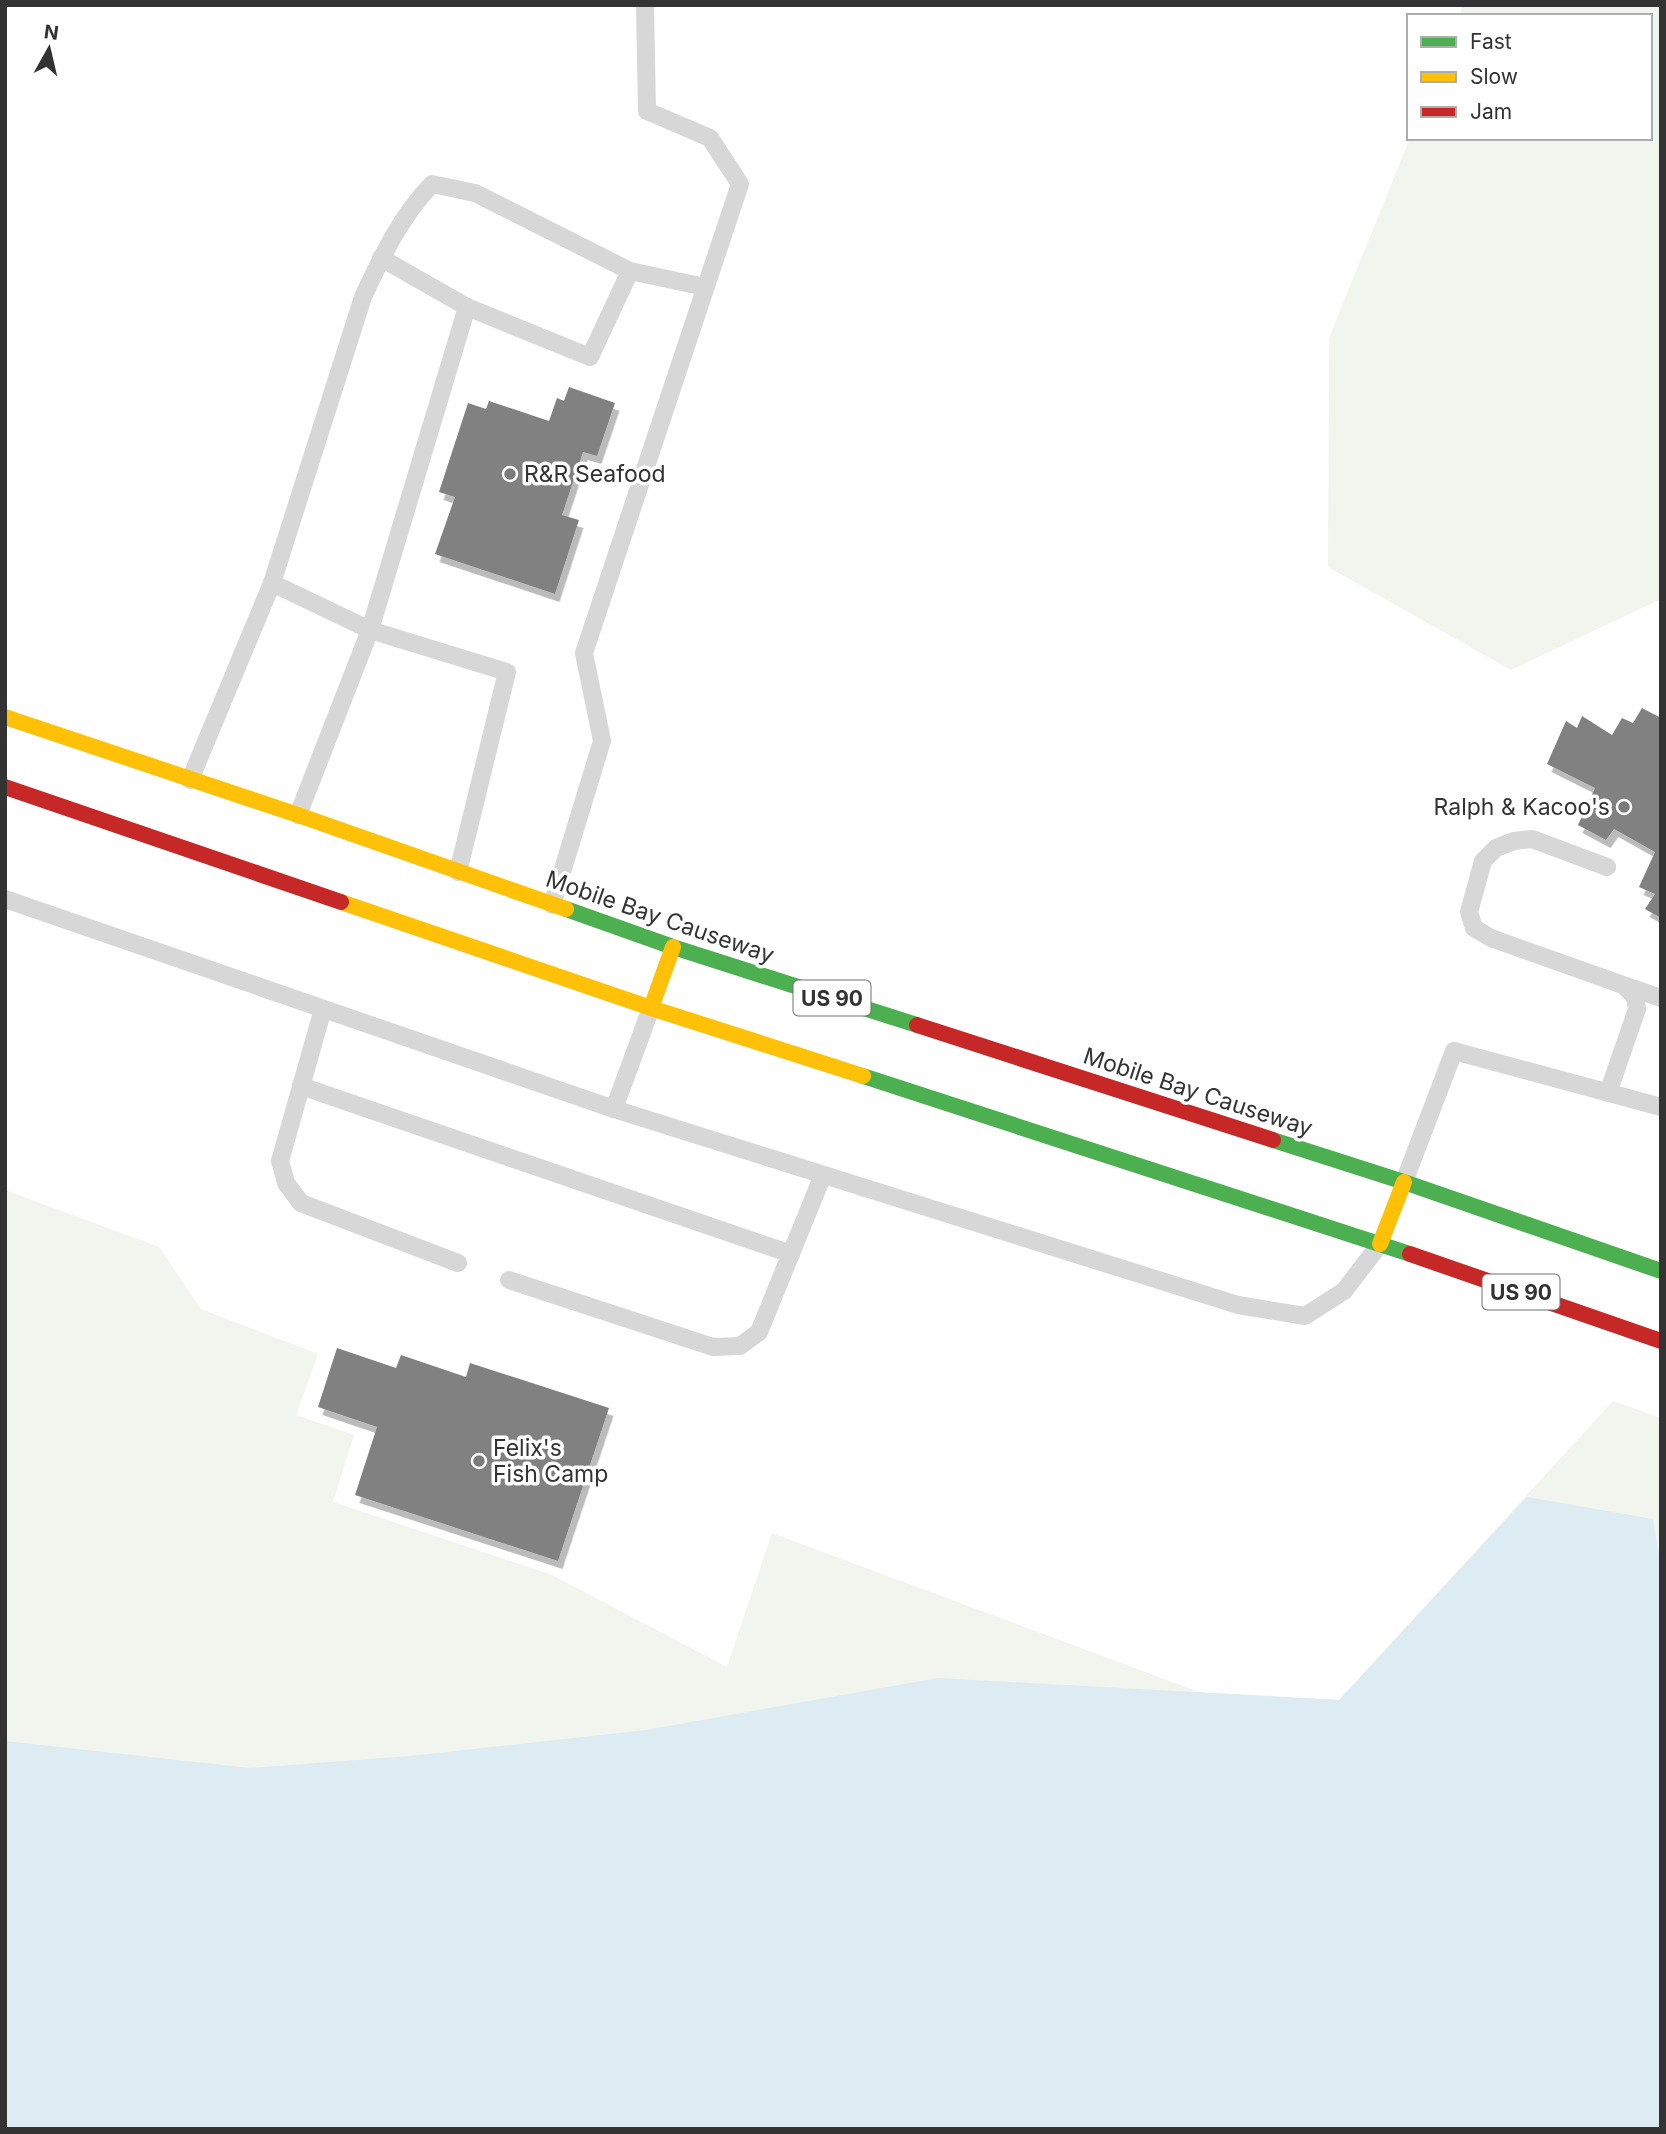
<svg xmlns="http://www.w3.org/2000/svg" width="1666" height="2134" font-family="Inter,sans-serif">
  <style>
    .green { fill: #f1f5ed }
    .water { fill: #ddebf3 }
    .building { fill: #818181; filter: url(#shadow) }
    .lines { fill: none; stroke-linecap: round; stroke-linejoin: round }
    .lane { stroke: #d7d7d7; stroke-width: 18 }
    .fast { stroke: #4caf50; stroke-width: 16 }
    .slow { stroke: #ffc107; stroke-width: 16 }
    .jam { stroke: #c62828; stroke-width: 16 }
    .poi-dot { fill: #7a7a7a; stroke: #fff; stroke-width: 2.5 }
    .labels { text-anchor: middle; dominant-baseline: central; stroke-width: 7; stroke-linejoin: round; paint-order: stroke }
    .shield { fill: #fff; stroke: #707070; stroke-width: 2 }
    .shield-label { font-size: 21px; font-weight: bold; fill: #333 }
    .poi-label { font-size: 23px; fill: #333; stroke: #fff; text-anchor: start }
    .street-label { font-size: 23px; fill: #333; stroke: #fff }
  </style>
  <defs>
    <filter id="shadow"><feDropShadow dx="4.5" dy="8" stdDeviation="0" flood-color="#0004"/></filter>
  </defs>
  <rect width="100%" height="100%" fill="#fff"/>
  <!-- green -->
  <g class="green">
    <path d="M1463,5H1661V599L1511,670L1328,567L1329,338L1410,138H1650V16H1459Z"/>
    <path d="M5,1190L159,1247L201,1309L318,1354L296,1415L354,1435L333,1502L552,1575L727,1667L772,1533L1199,1692L1339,1700L1613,1401L1661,1418V2129H236L5,2053Z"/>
  </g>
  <!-- water -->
  <path class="water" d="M1527,1497L1653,1519L1661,1568V2129H5V1741L250,1768L410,1756L646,1730L938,1678L1339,1700Z"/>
  <!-- building -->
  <g class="building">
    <path d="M569,387L615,403L597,456L583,452L562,515L579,520L555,594L435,554L455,497L439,492L468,403L486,409L489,401L549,421L557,398L564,401Z"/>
    <path d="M1642,708L1661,718V918L1645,909L1655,894L1639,887L1655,852L1614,829L1606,840L1578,825L1595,788L1547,764L1566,721L1577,728L1582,716L1612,735L1622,718L1633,723Z"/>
    <path d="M337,1348L396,1368L401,1355L466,1377L470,1363L609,1408L558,1561L355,1495L377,1427L318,1407Z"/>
  </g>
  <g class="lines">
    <!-- lane -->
    <g class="lane">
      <path d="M381,258L467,307"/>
      <path d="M630,271L705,287"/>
      <path d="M272,583L363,297C382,256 401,216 432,184L475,193L630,271L590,357L467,307L370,630L298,815"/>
      <path d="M190,780L272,583L370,630L507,672L458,872"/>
      <path d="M1607,867L1532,839L1514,841L1496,848L1483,861L1469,912L1474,928L1491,938L1623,985L1635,997L1637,1009L1608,1093"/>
      <path d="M5,899L614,1109L1238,1305L1305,1316L1344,1291L1380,1244"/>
      <path d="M552,905L602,741L584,653L740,184L710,138L647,111L645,5"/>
      <path d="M1626,986L1661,998"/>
      <path d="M323,1009L280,1161L286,1183L301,1203L458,1263"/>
      <path d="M301,1086L791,1254"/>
      <path d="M614,1109L651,1008"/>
      <path d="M1404,1182L1454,1051L1661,1107"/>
      <path d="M509,1280L713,1347L740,1346L759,1332L823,1175"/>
    </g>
    <!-- fast -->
    <g class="fast">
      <path d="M566,909L673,947L917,1025"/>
      <path d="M863,1076L1410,1254"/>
      <path d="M1273,1140L1404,1182L1661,1271"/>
    </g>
    <!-- slow -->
    <g class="slow">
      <path d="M5,717L298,815L566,909"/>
      <path d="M341,902L651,1008L863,1076"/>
      <path d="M651,1008L673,947"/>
      <path d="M1380,1244L1404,1182"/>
    </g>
    <!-- jam -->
    <g class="jam">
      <path d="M5,787L341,902"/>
      <path d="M917,1025L1273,1140"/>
      <path d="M1410,1254L1661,1341"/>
    </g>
  </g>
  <!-- markers -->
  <g class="poi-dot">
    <circle cx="510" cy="474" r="7"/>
    <circle cx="1624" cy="807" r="7"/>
    <circle cx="479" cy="1461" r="7"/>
  </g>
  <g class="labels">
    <!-- shield labels -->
    <g class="shield">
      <rect x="793.5" y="980.5" width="77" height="35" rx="5"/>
      <rect x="1482.5" y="1274.5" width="77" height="35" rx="5"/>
    </g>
    <g class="shield-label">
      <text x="832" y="998">US 90</text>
      <text x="1521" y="1292">US 90</text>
    </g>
    <!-- poi labels -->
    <g class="poi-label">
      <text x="524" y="474">R&amp;R Seafood</text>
      <text x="1610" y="807" text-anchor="end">Ralph &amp; Kacoo's</text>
      <text x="493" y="1448">Felix's<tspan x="493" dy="26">Fish Camp</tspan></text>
    </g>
    <!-- street labels -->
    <g class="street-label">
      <text transform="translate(660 917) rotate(19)">Mobile Bay Causeway</text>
      <text transform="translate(1198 1092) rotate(18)">Mobile Bay Causeway</text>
    </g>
  </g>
  <!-- border -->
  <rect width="1666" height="2134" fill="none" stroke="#333333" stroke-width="14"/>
  <!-- legend -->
  <rect x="1407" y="14" width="245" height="126" fill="#ffffff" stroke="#adadad" stroke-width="2"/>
  <rect x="1421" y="37" width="35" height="10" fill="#4caf50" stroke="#adadad" stroke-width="2"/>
  <text x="1470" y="49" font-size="21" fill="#333333">Fast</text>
  <rect x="1421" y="72" width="35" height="10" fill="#ffc107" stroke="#adadad" stroke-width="2"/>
  <text x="1470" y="84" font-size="21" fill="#333333">Slow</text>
  <rect x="1421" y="107" width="35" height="10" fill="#c62828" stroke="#adadad" stroke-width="2"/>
  <text x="1470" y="119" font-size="21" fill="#333333">Jam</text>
  <!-- north arrow -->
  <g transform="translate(49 49) rotate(8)" stroke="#ffffff" stroke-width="5" paint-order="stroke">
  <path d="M0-5L12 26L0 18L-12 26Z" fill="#333333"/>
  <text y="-10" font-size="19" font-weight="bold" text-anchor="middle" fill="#333333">N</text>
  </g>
</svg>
